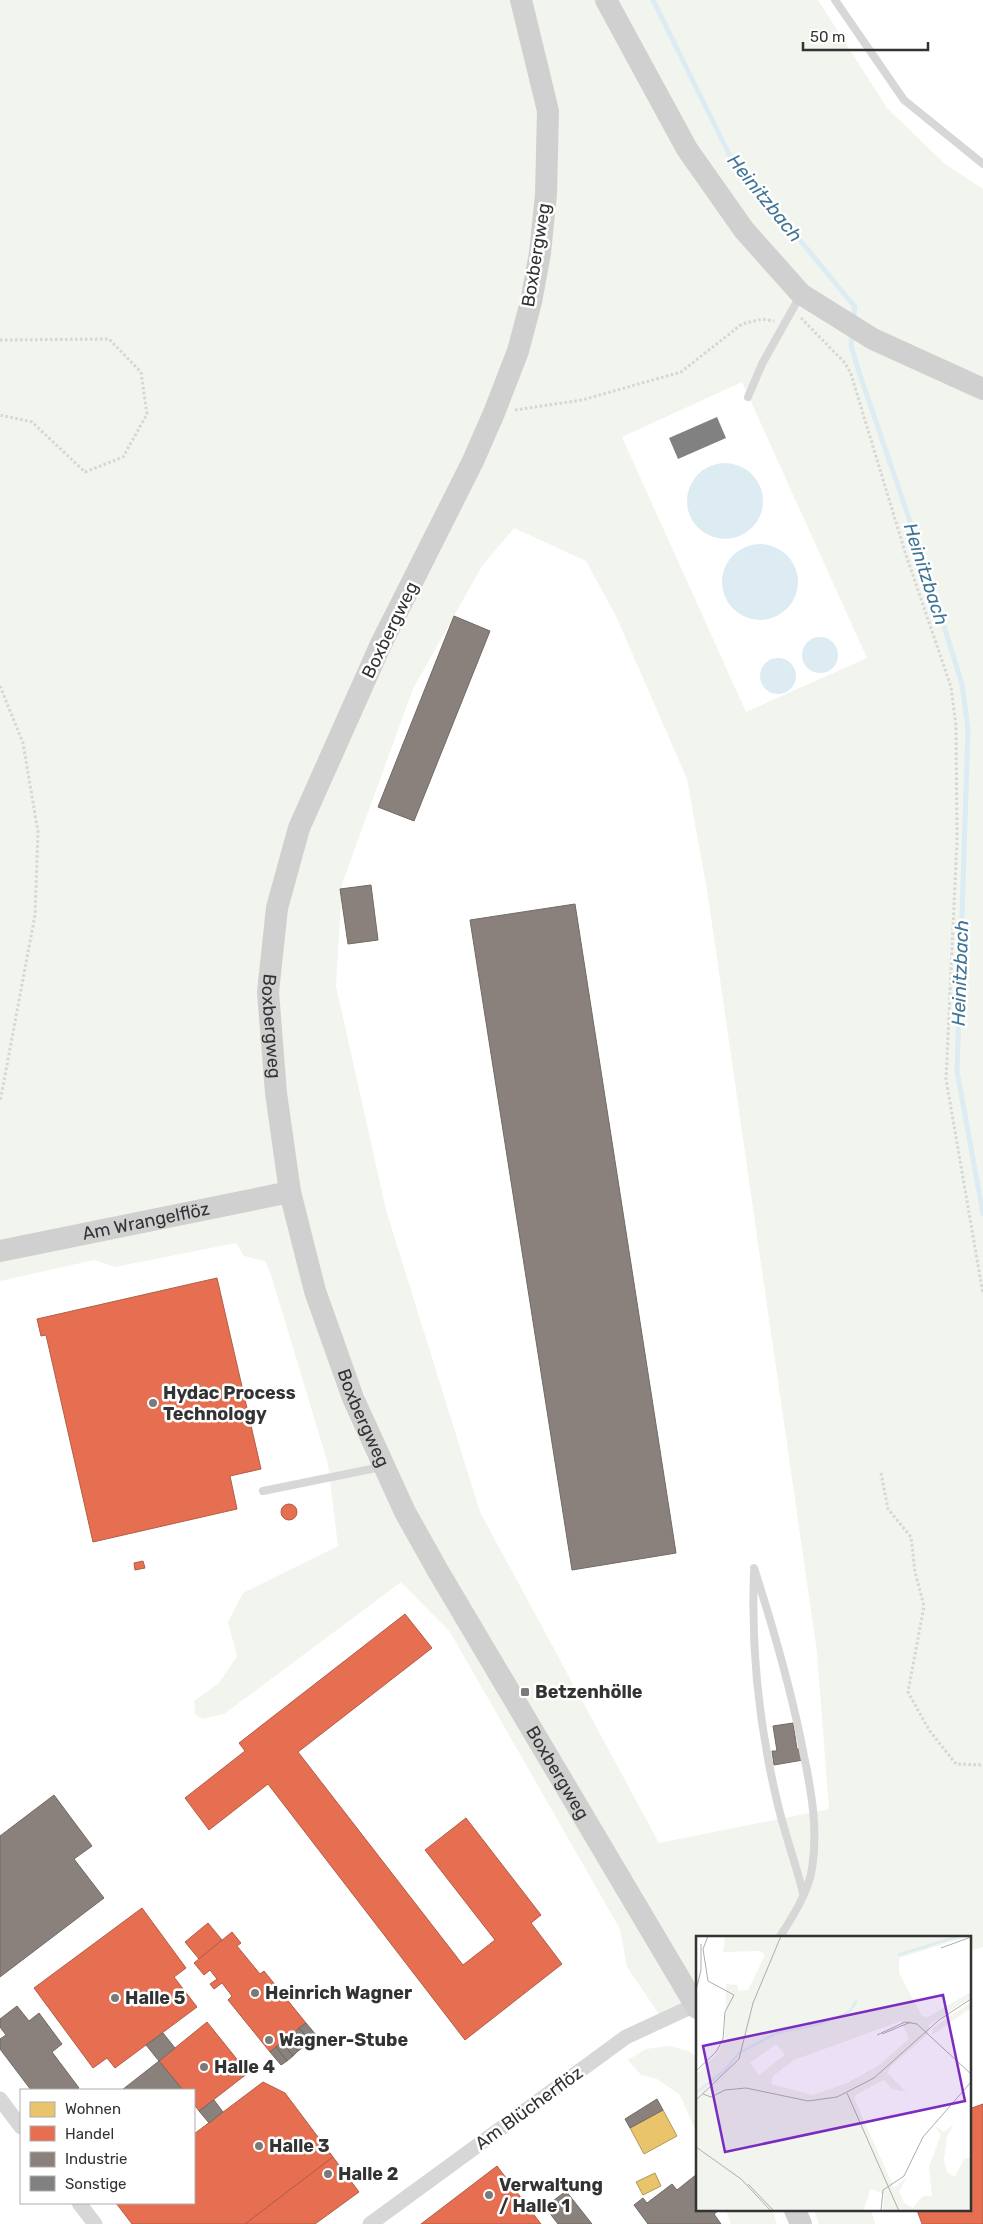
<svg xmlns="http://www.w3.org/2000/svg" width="983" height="2224" font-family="Rubik,sans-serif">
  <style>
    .green { fill: #f1f5ed; fill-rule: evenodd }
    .water { fill: #ddebf3 }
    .homes { fill: #e9c46a; stroke: #b2985a }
    .shops { fill: #e76f51; stroke: #b15d48 }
    .industry { fill: #8a817c; stroke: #706a66 }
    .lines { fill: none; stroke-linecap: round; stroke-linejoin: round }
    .stream { stroke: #ddebf3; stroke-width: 5 }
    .building { fill: #818181 }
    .path { stroke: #d6d6d6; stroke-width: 3; stroke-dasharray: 2.5 2.5; stroke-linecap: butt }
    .lane { stroke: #d7d7d7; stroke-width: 8 }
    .street { stroke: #d7d7d7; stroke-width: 15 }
    .secondary { stroke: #d0d0d0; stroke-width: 22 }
    .poi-dot { fill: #7a7a7a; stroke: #fff; stroke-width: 2 }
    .labels { text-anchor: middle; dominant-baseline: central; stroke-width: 5; stroke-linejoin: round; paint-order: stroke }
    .street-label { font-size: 18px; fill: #333; stroke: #fff }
    .poi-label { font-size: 18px; font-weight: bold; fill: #333; stroke: #fff; text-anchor: start }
    .water-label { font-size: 19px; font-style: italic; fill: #3f7597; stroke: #fff }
    .inset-river { fill: none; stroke: #ddebf3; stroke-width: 2.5 }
    .inset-road { fill: none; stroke: #adadad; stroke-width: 1 }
    .view { fill: #7b2cbf; fill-opacity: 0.15; stroke: #7b2cbf; stroke-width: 2.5 }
    .inset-edge { fill: none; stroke: #333; stroke-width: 2.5 }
  </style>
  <rect width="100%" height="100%" fill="#fff"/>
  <!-- green -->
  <g class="green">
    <path d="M0,0H818L887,108L945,164L983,189V1947L969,1951V1938H697V2011L665,2023L627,1967L620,1929L450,1632L401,1582L224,1714L202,1719L195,1714L194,1701L219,1683L237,1656L228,1622L243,1593L338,1546L328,1464L271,1275L265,1261L244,1256L236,1243L115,1267L94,1260L0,1281ZM742,382L867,658L746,712L622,437ZM514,528L586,561L616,616L687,779L708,896L817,1652L829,1809L659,1843L480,1512L386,1210L336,986L342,884L413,689L482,566Z"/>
    <path d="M669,2046L689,2051L697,2058V2134L680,2095L657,2079L641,2075L628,2060L646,2049Z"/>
    <path d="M726,2210H772L777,2224H731Z"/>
    <path d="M814,2210H871L875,2224H819Z"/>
  </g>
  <!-- water -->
  <g class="water">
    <circle cx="725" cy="501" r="38"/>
    <circle cx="760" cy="582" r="38"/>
    <circle cx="820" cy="655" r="18"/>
    <circle cx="778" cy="676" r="18"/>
  </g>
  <!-- homes -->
  <g class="homes">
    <path d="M663,2110L677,2136L644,2154L630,2128Z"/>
    <path d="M655,2173L661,2186L643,2195L636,2182Z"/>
  </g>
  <!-- shops -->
  <g class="shops">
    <path d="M217,1278L261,1469L230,1476L237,1509L93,1542L46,1335L41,1336L37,1319Z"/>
    <circle cx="289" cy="1512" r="8"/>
    <path d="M143,1561L145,1568L135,1570L134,1563Z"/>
    <path d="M405,1614L432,1648L298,1752L463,1965L495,1940L425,1850L466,1818L541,1915L531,1923L562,1964L465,2040L268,1784L209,1830L185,1798L245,1751L239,1743Z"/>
    <path d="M142,1908L186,1968L174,1977L197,2007L115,2068L107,2058L93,2068L34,1988Z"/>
    <path d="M208,1923L222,1940L199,1959L185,1942Z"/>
    <path d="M232,1932L241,1943L237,1946L260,1974L264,1971L306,2023L270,2052L228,2000L232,1996L222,1983L214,1989L210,1984L217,1979L210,1970L204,1975L194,1963Z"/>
    <path d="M207,2022L248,2073L199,2111L194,2104V2090H183L159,2061Z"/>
    <path d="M263,2082L285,2093L333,2157L245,2224H132L116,2203H194V2134Z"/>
    <path d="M983,2104V2224H922L917,2210H969V2109Z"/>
    <path d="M333,2157L359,2192L315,2224H245Z"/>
    <path d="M497,2166L541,2224H421Z"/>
  </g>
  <!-- industry -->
  <g class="industry">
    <path d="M454,616L490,631L414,821L378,807Z"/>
    <path d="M371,885L378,940L348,944L340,889Z"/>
    <path d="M575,904L676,1553L572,1570L470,920Z"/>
    <path d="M793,1723L797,1749H801L803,1760L774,1765L772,1751H777L773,1726Z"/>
    <path d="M54,1795L92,1846L74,1859L104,1898L0,1977V1836Z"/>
    <path d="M17,2006L29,2021L39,2013L62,2044L52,2052L79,2088L76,2090H31L0,2049V2039L6,2035L0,2027V2019Z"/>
    <path d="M306,2023L317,2036L310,2041L299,2028Z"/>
    <path d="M299,2028L310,2041L305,2046L294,2033Z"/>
    <path d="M163,2033L175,2048L159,2061L146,2045Z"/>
    <path d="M294,2033L305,2046L298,2051L287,2037Z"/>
    <path d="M287,2037L298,2051L293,2056L282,2042Z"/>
    <path d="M282,2042L293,2056L287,2061L276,2047Z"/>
    <path d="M276,2047L287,2061L281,2065L270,2052Z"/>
    <path d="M159,2061L183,2090H122Z"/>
    <path d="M657,2099L663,2110L630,2128L625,2119Z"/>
    <path d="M214,2100L223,2112L209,2123L199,2111Z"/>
    <path d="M697,2174V2210H719L714,2214L721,2224H648L634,2205L643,2198L647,2203L672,2184L677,2190Z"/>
    <path d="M566,2191L592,2224H558L545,2207Z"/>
  </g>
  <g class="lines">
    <!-- stream -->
    <g class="stream">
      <path d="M653,0L729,154L855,307L853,319"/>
      <path d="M852,332L851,346L859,372L925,565L962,684L968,729L957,1071L983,1214"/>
    </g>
  </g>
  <!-- building -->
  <path class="building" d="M717,417L726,438L678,459L669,438Z"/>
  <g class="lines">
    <!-- path -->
    <g class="path">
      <path d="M801,318L845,363L851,374L905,552L951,687L956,726L957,841L946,1079L983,1294"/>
      <path d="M0,340L109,339L141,372L147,414L123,457L85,472L32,422L0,415"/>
      <path d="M515,410L582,400L681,372L742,324L762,319L774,321"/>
      <path d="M0,686L23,743L38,832L35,915L0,1102"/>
      <path d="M881,1473L888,1509L911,1537L915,1572L924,1606L908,1692L929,1730L956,1764L983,1765"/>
    </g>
    <!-- lane -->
    <g class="lane">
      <path d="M835,0L904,100L983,164"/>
      <path d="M748,397L762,364L800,296"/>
      <path d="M263,1491L381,1467"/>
      <path d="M754,1568C774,1630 792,1692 804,1756C812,1794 818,1831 812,1869C808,1893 792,1918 779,1938"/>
      <path d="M754,1573C751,1650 760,1731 778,1805C785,1835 796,1864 803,1893"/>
    </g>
    <!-- street -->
    <g class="street">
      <path d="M0,2099L21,2127"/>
      <path d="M79,2203L95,2224"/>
      <path d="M370,2224L626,2037L695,2005"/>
    </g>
    <!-- secondary -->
    <g class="secondary">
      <path id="s1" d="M521,0L548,111L546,194L540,253L531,302L518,351L494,413L473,461L381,644L299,828L277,908L268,992L276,1093L290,1192L315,1291L353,1398L405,1512L438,1571L697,2008"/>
      <path d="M606,0L687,149L744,230L801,294L873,339L983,389"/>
      <path id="s2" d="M0,1251L290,1192"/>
      <path d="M795,2210L801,2224"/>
    </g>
  </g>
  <!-- markers -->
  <g class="poi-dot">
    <circle cx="153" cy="1403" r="5"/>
    <rect x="520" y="1687" width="10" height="10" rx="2.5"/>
    <circle cx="255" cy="1993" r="5"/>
    <circle cx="115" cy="1998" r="5"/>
    <circle cx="269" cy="2040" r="5"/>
    <circle cx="204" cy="2067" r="5"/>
    <circle cx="259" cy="2146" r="5"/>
    <circle cx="328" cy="2174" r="5"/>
    <circle cx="489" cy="2195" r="5"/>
  </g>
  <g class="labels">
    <!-- street labels -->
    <g class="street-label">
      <text transform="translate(536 255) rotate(-81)">Boxbergweg</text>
      <text transform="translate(390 630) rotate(-64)">Boxbergweg</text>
      <text stroke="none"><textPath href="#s1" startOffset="1084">Boxbergweg</textPath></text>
      <text stroke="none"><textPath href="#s2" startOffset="149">Am Wrangelflöz</textPath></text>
      <text stroke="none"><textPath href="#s1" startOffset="1489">Boxbergweg</textPath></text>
      <text stroke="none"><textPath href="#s1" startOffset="1894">Boxbergweg</textPath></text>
      <text transform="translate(529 2108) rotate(-36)">Am Blücherflöz</text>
    </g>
    <!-- poi labels -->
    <g class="poi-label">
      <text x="163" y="1393">Hydac Process<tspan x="163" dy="21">Technology</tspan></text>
      <text x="535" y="1692">Betzenhölle</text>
      <text x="265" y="1993">Heinrich Wagner</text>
      <text x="125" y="1998">Halle 5</text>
      <text x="279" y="2040">Wagner-Stube</text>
      <text x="214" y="2067">Halle 4</text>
      <text x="269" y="2146">Halle 3</text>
      <text x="338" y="2174">Halle 2</text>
      <text x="499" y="2185">Verwaltung<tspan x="499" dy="21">/ Halle 1</tspan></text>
    </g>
    <!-- water labels -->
    <g class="water-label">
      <text transform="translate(765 198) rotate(51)">Heinitzbach</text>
      <text transform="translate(926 574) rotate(72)">Heinitzbach</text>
      <text transform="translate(960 973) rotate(-88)">Heinitzbach</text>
    </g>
  </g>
  <!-- overview -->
  <g transform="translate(696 1936)">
    <rect width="275" height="275" fill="#fff"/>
    <path d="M29,0H273L203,22V37L226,80L232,81L275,56V61L233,89L232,98L195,130L191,137L210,156L196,153L188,144L161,158L158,162L198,252L210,242L203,256L209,268L217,272L227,260H236L233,230L245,199L239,190L248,196L258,188L251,200L248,224L251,236L259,241L268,223L275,221V275L187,274L188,258L175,253L167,275H0V138L21,118L29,101L30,48L41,49L43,55L52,54L69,19L63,15L27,16ZM205,85L213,103L182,130L151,147L117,159L75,148L77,140L98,124ZM80,108L89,119L63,139L54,127ZM275,66V72L236,99L237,92Z" fill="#f1f5ed" fill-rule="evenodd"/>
    <path class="inset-river" d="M202,19L263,0M0,157L29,134L43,117L81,97L123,88L144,80L154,75L161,64"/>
    <path class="inset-road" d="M245,12L275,1M0,54L5,34V8M186,98L215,86M181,99L209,86L221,88L275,138M0,135L20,116L27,103L29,76L38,59L12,45L7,13L12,0M151,157L203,275M7,158L15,161L29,154L50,152L112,165L141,161L178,142L243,84L275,63M0,164L43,123L57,67L85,0M0,211L45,243L75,275M52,248L77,274M185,275L187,254L208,240L227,201L275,146"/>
    <path class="view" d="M247,59L269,165L29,216L7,110Z"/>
    <rect width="275" height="275" class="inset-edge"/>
  </g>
  <!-- legend -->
  <rect x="20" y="2089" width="175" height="115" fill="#ffffff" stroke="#adadad"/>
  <rect x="30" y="2102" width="25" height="15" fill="#e9c46a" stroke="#adadad"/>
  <text x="65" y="2114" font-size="15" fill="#333333">Wohnen</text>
  <rect x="30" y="2126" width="25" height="15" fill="#e76f51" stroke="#adadad"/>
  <text x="65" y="2139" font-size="15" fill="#333333">Handel</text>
  <rect x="30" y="2152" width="25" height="15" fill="#8a817c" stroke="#adadad"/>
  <text x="65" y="2164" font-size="15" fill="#333333">Industrie</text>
  <rect x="30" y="2176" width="25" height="15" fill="#818181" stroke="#adadad"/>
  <text x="65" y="2189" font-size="15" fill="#333333">Sonstige</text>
  <!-- scale -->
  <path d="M803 42v8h125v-8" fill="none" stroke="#333333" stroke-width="2.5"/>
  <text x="810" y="42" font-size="15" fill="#333333" stroke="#ffffff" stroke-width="4" paint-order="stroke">50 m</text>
</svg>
